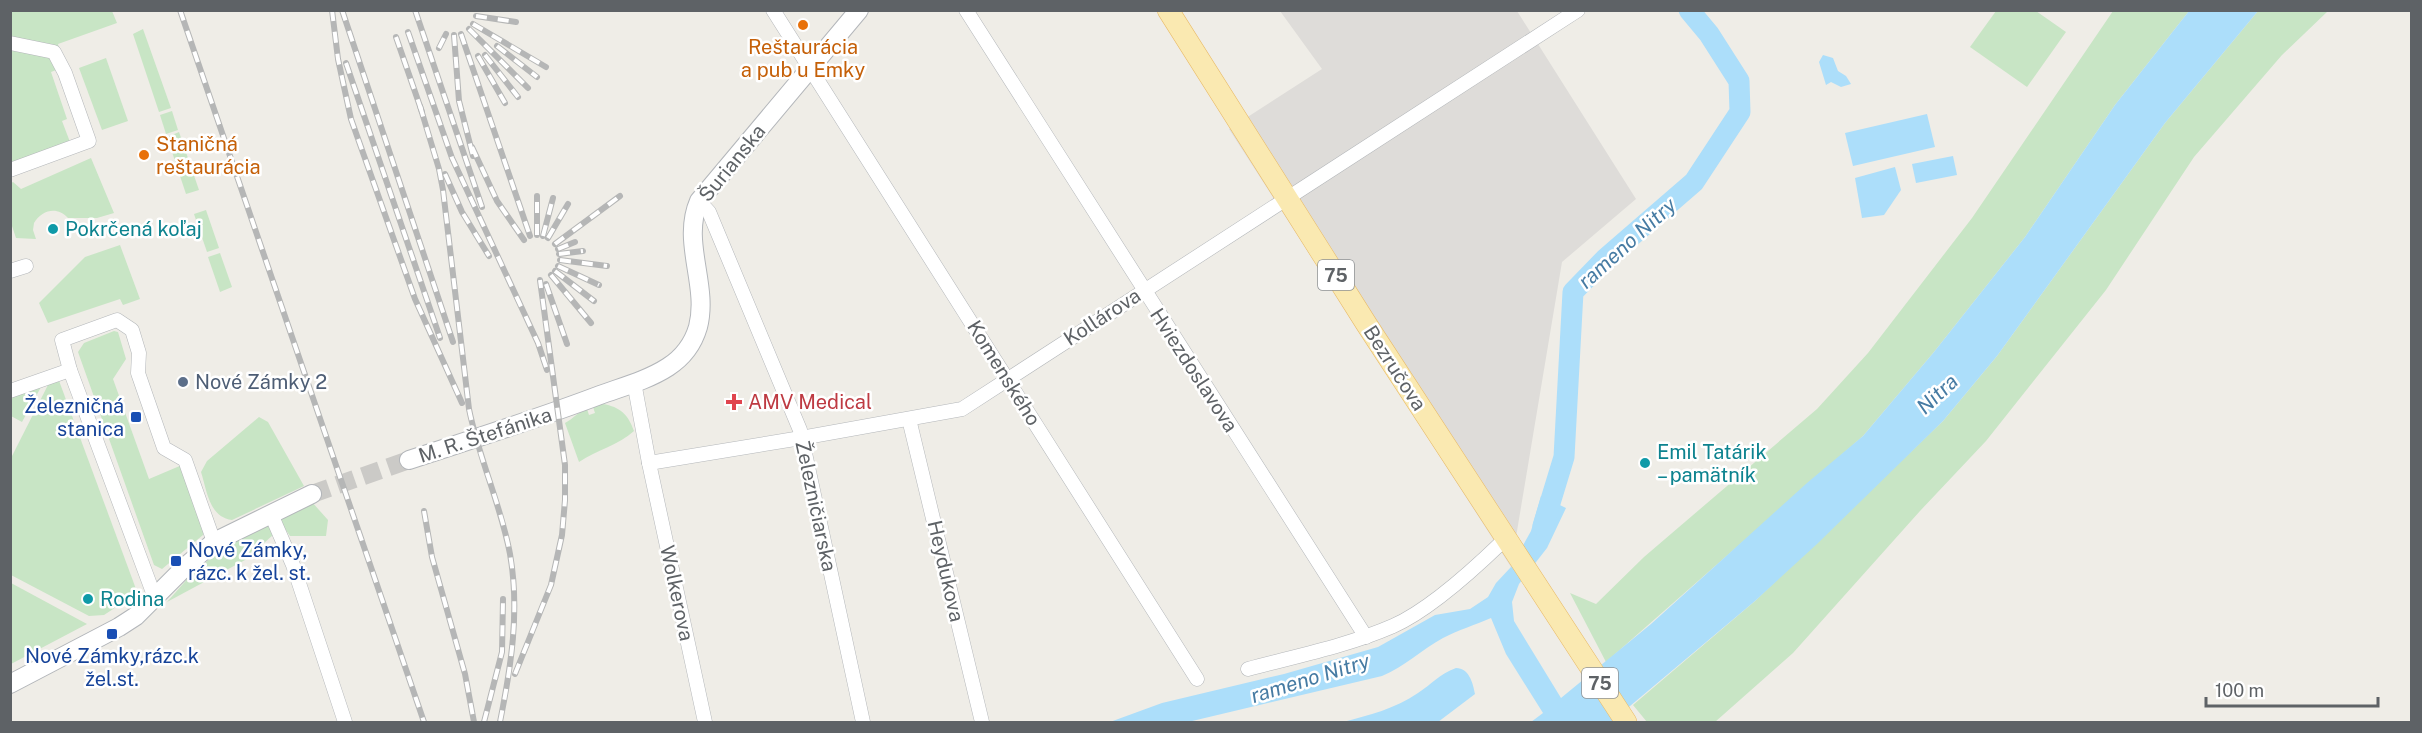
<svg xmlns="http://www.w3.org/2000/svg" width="2422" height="733" font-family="'Public Sans',sans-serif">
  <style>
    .industrial { fill: #dedcd9 }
    .green { fill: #c8e5c5 }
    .water { fill: #acdefa }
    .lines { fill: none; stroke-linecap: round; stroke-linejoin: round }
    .river { stroke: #acdefa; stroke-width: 21 }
    .secondary-tunnel { stroke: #cbcac7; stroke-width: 18; stroke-dasharray: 18 9; stroke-linecap: butt }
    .street-casing { stroke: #b4b7ba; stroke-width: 15 }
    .secondary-casing { stroke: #b3b6ba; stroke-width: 20 }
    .primary-casing { stroke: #e9ba66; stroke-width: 22 }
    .street { stroke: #fff; stroke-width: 14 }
    .secondary { stroke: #fff; stroke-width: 18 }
    .primary { stroke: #fae9b1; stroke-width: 21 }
    .rail-casing { stroke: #b5b6b6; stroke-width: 6 }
    .rail { stroke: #fff; stroke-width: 4; stroke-dasharray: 11; stroke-linecap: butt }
    .food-dot { fill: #e8710a; stroke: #fff; stroke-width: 2 }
    .culture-dot { fill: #0f9aa8; stroke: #fff; stroke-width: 2 }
    .service-dot { fill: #5c6f8a; stroke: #fff; stroke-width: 2 }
    .health-dot { fill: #e0444e; stroke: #fff; stroke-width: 2 }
    .transit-dot { fill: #1a4fb4; stroke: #fff; stroke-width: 2 }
    .labels { text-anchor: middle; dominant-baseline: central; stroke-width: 5; stroke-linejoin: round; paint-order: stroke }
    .shield { fill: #fff; stroke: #8e9194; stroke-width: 1.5 }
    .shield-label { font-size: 18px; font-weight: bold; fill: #5e6266 }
    .food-label { font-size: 20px; fill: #c56008; stroke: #fff }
    .street-label { font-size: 20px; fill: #5e6266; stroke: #fff }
    .culture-label { font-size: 20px; fill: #0d838f; stroke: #fff; text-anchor: start }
    .service-label { font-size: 20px; fill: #4e5e75; stroke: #fff; text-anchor: start }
    .health-label { font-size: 20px; fill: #be3a42; stroke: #fff; text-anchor: start }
    .transit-label { font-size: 20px; fill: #164399; stroke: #fff; text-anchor: end }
    .water-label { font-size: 21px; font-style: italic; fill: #467ba3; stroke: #fff }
  </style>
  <rect width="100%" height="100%" fill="#efede7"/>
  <!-- industrial -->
  <path class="industrial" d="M1280,11H1517L1636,199L1562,262L1511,567L1229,129L1322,69Z"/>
  <!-- green -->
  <g class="green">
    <path d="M11,11H112L117,23L58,44L60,53L59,69L51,72L67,119L62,121L70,142L11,163Z"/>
    <path d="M1996,11H2036L2066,32L2027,87L1970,47Z"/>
    <path d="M2113,11H2189L2115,105L2025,237L1934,352L1863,436L1606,662L1570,593L1596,604L1644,557L1817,409L1868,353L1972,218Z"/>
    <path d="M2258,11H2328L2282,55L2194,157L2106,290L1986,441L1920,511L1793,653L1715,722H1647L1633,705L1755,601L1943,421L1997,356L2165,123Z"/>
    <path d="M143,29L171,108L159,112L133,34Z"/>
    <path d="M106,58L128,121L102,130L79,68Z"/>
    <path d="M172,111L178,130L166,134L160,115Z"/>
    <path d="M179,132L199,190L186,194L167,137Z"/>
    <path d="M91,158L114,213L97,218H68C57,206 42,210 34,223L33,230L36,239L16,238L11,223V183L13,182L21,189Z"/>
    <path d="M206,210L219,248L207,252L194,214Z"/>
    <path d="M120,245L140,299L123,305L120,299L48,323L39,303L85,257Z"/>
    <path d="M220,253L232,287L220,292L208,257Z"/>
    <path d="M114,331L118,332L126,359L113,379L149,479L182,465L204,521L203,535L162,569L154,565L78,352L84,343Z"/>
    <path d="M58,378L136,589L130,598L104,615L89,616L11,575L10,460L50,381Z"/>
    <path d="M41,387L22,422L11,416V396Z"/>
    <path d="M603,404C620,407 628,414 634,431C619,445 597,450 579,462L565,423C573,419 579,411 587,409L589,415L595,413L593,407Z"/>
    <path d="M259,417L268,422L304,486L232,520C209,517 207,491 201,472L207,461Z"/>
    <path d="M311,501L328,520L326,536H290L281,523L284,514Z"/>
    <path d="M263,525L269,526L273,535L245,560L167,602L190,576L229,542Z"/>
    <path d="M11,583L87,624L11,664Z"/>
  </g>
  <!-- water -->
  <g class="water">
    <path d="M2189,11H2258L2165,123L1997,356L1943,421L1817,544L1755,601L1611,722H1531L1543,713L1506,654L1491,618C1475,625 1458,630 1443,638C1421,650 1404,667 1382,676L1188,722H1110L1162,703L1284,674L1378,647L1435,615L1470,609L1488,597L1496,583L1511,567L1531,531L1541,496L1566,508L1547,548L1519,584L1512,602L1514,621L1561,698L1651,624L1807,483L1863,436L1934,352L2025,237L2115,105Z"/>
    <path d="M1823,55L1833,58L1838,71L1846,76L1851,84L1841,87L1831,82L1826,85L1819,62Z"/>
    <path d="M1927,114L1935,147L1853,166L1845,133Z"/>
    <path d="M1953,156L1957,175L1916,183L1912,164Z"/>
    <path d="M1895,167L1901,190L1884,215L1862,218L1855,178Z"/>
    <path d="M1456,668C1469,668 1473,683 1475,694L1438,722H1343C1369,715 1395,709 1418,693C1432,684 1439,674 1456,668Z"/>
  </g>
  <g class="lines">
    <!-- river -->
    <path class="river" d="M1543,526L1564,457L1573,292L1605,259L1694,182L1740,112L1739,81L1709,34L1689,10"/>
    <!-- secondary-tunnel -->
    <path class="secondary-tunnel" d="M312,494L409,460"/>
    <defs>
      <g id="street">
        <path d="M773,10L1197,679"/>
        <path d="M966,10L1366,637"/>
        <path d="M10,43L54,52L65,73L89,141L10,170"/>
        <path d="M699,201L709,212L800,430L863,722"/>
        <path d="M10,271L26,266"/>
        <path d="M634,382L649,463L801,438L962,409L1578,10"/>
        <path d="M10,391L70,370"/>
        <path d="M909,419L982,722"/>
        <path d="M649,463L705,722"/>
        <path d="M271,514L293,565L345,722"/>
        <path d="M155,598L70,370L62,340L117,320L132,330L139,353L138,373L164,448L185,460L214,542"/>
        <path d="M1248,669C1296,656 1347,646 1393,626C1427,611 1474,569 1501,543"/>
      </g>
      <g id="secondary">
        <path d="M409,460C473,439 537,419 600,395C622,387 648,380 668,367C682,358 693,344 698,327C709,285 681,242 699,201L859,10"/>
        <path d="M10,684L119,627L136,616L187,565L214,542L312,494"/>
      </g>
      <path id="primary" d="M1168,10L1367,325L1626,722"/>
    </defs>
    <!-- street casing -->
    <use href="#street" class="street-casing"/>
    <!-- secondary casing -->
    <use href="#secondary" class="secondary-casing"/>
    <!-- primary casing -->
    <use href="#primary" class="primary-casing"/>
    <!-- street -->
    <use href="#street" class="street"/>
    <!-- secondary -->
    <use href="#secondary" class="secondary"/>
    <!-- primary -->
    <use href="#primary" class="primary"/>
    <defs>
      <g id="rail">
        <path d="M180,10L424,722"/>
        <path d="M332,10L338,59L351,119L415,299L462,403"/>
        <path d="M342,10L453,342"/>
        <path d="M415,10L482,207"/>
        <path d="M476,16L516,22"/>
        <path d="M473,24L546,67"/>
        <path d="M469,29L528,88"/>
        <path d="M408,32L452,158L538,343L547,370"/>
        <path d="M461,34L530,236"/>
        <path d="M454,35L459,101L473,156"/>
        <path d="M396,37L422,112"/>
        <path d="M497,46L537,77"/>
        <path d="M439,48L446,34"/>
        <path d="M485,55L518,97"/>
        <path d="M478,56L505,103"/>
        <path d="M346,63L440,338"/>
        <path d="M420,106L439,169L443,190L469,409C479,459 501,505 510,554C520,611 511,667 500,722"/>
        <path d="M472,147L497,201L524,240"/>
        <path d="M445,174L462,212L489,256"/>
        <path d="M537,235V196"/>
        <path d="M543,236L553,198"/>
        <path d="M548,238L568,204"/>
        <path d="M555,244L620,196"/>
        <path d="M558,249L575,242"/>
        <path d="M559,254L583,251"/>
        <path d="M560,260L607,266"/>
        <path d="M558,266L599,285"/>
        <path d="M555,271L594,301"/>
        <path d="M551,275L591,323"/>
        <path d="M546,284L567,344"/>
        <path d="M424,511L432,557L465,674L474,722"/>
        <path d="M515,674L551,585L562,535L565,500V465L540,280"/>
        <path d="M484,722L502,652L503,599"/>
      </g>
    </defs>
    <!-- rail casing -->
    <use href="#rail" class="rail-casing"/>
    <!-- rail -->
    <use href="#rail" class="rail"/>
  </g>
  <!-- markers -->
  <g class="food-dot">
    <circle cx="803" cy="25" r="6"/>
    <circle cx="144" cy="155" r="6"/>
  </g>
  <g class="culture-dot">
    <circle cx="53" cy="229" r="6"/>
    <circle cx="1645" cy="463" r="6"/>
    <circle cx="88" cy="599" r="6"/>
  </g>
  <circle class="service-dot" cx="183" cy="382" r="6"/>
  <path class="health-dot" d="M731 393h6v6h6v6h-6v6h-6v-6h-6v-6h6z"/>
  <g class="transit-dot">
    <rect x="130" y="411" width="12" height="12" rx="3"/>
    <rect x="170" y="555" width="12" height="12" rx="3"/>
    <rect x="106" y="628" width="12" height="12" rx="3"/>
  </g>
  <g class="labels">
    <!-- shield labels -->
    <g class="shield">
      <rect x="1318" y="260" width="36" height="30" rx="4.5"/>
      <rect x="1582" y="668" width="36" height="30" rx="4.5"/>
    </g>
    <g class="shield-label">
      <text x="1336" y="275">75</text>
      <text x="1600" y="683">75</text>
    </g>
    <!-- food labels -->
    <g class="food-label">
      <text x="803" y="47">Reštaurácia<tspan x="803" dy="23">a pub u Emky</tspan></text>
      <text x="156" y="144" text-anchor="start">Staničná<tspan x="156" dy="23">reštaurácia</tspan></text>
    </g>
    <!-- street labels -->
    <g class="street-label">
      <text transform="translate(732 163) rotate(-51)">Šurianska</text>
      <text transform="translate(1102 317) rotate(-33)">Kollárova</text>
      <text transform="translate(1395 368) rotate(57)">Bezručova</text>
      <text transform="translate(1194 370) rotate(57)">Hviezdoslavova</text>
      <text transform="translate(1004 373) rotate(58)">Komenského</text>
      <text transform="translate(485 435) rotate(-18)">M. R. Štefánika</text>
      <text transform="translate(816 506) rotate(78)">Železničiarska</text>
      <text transform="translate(946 571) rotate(77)">Heydukova</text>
      <text transform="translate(677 593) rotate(78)">Wolkerova</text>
    </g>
    <!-- culture labels -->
    <g class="culture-label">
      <text x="65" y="229">Pokrčená koľaj</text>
      <text x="1657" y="452">Emil Tatárik<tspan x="1657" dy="23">– pamätník</tspan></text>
      <text x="100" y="599">Rodina</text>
    </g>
    <!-- service labels -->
    <g class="service-label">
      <text x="195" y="382">Nové Zámky 2</text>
    </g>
    <!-- health labels -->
    <g class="health-label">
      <text x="748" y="402">AMV Medical</text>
    </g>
    <!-- transit labels -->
    <g class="transit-label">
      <text x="124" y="406">Železničná<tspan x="124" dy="23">stanica</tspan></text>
      <text x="188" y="550" text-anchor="start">Nové Zámky,<tspan x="188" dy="23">rázc. k žel. st.</tspan></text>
      <text x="112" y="656" text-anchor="middle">Nové Zámky,rázc.k<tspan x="112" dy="23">žel.st.</tspan></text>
    </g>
    <!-- water labels -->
    <g class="water-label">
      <text transform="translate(1627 243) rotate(-42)">rameno Nitry</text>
      <text transform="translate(1937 394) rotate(-43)">Nitra</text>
      <text transform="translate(1310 678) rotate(-17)">rameno Nitry</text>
    </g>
  </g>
  <!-- border -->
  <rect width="2422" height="733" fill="none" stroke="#5e6266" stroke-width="24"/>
  <!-- scale -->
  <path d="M2206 697v9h172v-9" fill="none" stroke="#5e6266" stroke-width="3"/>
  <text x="2215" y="697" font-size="18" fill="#5e6266" stroke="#ffffff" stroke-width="4.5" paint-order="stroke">100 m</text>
</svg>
